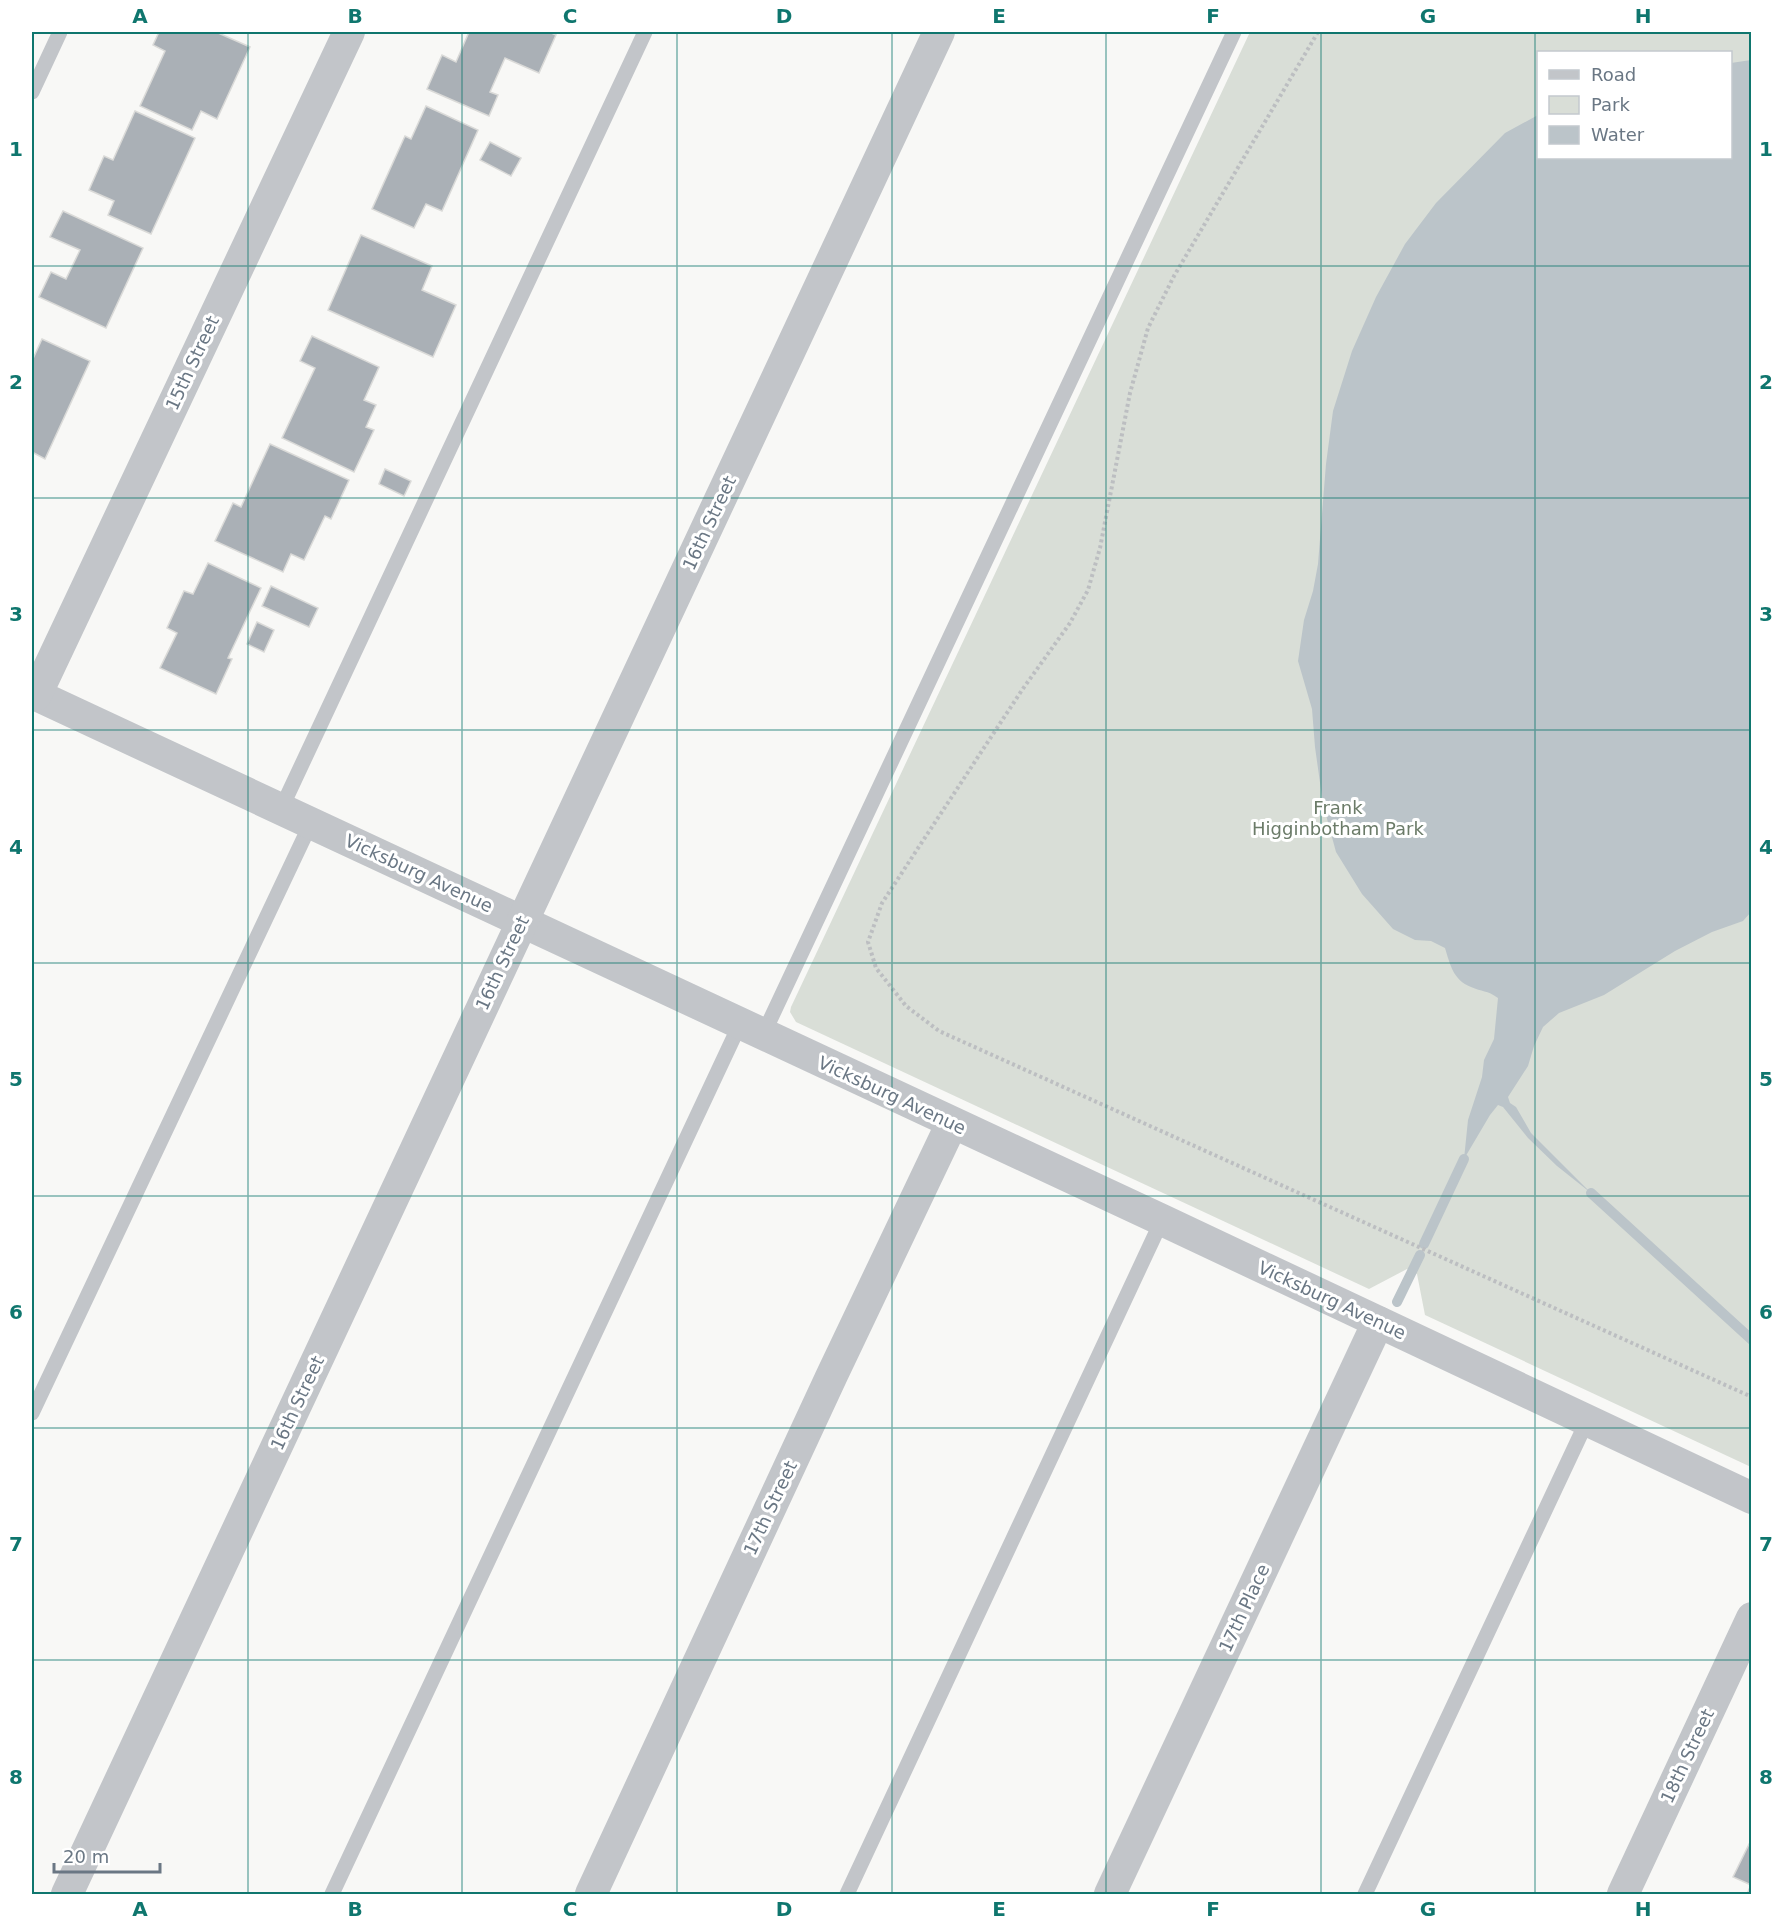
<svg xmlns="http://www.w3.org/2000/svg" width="1783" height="1926" font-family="'DejaVu Sans',sans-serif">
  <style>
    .green { fill: #d9ded7; fill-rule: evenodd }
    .water { fill: #bbc4c9 }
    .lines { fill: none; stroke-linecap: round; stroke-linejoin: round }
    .stream { stroke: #bbc4c9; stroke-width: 10 }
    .building { fill: #aab0b6; stroke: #dadad8; stroke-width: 1.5 }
    .path { stroke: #bcbec1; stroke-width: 4; stroke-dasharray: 3 3; stroke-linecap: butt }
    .lane { stroke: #c2c5c9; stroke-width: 15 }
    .street { stroke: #c2c5c9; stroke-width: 32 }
    .grid { fill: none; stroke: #0f766e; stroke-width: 1.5; stroke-opacity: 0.55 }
    .labels { text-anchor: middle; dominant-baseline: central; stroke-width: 6; stroke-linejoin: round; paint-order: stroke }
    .street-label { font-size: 18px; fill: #6a7784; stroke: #fff }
    .park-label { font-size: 18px; fill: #6b7b68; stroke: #fff }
    .neatline { fill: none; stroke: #0f766e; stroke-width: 2 }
    .grid-label { font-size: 20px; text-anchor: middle; font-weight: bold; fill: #0f766e }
  </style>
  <rect width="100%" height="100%" fill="#f8f8f6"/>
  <!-- green -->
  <path class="green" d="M1250,32H1751V1467L1425,1315L1417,1274L1407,1269L1369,1289L796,1022L790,1012L791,1007ZM1538,52H1730V158H1538Z"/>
  <!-- water -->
  <path class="water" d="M1751,60V912L1743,921L1712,932L1675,951L1604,995L1559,1013L1543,1027L1534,1046L1528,1066L1508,1097L1510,1103L1516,1107L1531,1133L1591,1193L1557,1166L1528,1138L1503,1107L1498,1105L1490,1115L1464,1159L1468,1120L1482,1077L1484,1060L1494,1039L1498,998C1487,990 1482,992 1471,987C1453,980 1450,964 1445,948L1431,941L1415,940L1393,929L1362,894L1336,852L1323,804L1315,747L1312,709L1298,661L1304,620L1313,591L1318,564L1326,464L1333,411L1352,351L1376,297L1405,244L1436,203L1505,133L1538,115V158H1730L1731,63Z"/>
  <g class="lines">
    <!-- stream -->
    <g class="stream">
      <path d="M1591,1193L1752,1340"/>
      <path d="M1424,1244L1464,1159"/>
      <path d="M1397,1302L1420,1255"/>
    </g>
  </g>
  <!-- building -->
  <g class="building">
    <path d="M159,32H216L250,47L217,119L201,111L192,130L140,106L165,51L153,45Z"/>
    <path d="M469,32H549L556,35L539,73L505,58L490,92L498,95L489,116L427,89L442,55L456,62Z"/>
    <path d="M426,106L478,130L442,211L426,204L414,228L372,209L405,136L411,139Z"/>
    <path d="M135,111L195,138L151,234L108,215L114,201L89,190L104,156L113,160Z"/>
    <path d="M490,142L521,158L511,176L480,160Z"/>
    <path d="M63,211L143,248L106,328L39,297L51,272L66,279L80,250L50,237Z"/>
    <path d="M361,235L432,266L422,290L456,305L433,357L328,310Z"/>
    <path d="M312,336L379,367L364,400L376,405L366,427L374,430L354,472L282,438L315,368L300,361Z"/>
    <path d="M42,339L90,361L45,459L32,452V361Z"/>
    <path d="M270,444L349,480L331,519L325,516L304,560L291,554L283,572L215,541L233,503L241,507Z"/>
    <path d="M385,469L411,481L404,496L379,484Z"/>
    <path d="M208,563L261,588L228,658L232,659L216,694L160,668L177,633L167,628L184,591L193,594Z"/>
    <path d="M271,586L318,608L309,627L262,606Z"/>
    <path d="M257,622L274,630L264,652L247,644Z"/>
    <path d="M1752,1838V1894H1747L1751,1885L1733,1877Z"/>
  </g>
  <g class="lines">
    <!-- path -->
    <path class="path" d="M1318,32L1174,276L1148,328L1130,393L1100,548L1088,590L1070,623L1022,690L882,903L868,942L876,968L906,1006L939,1031L1752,1397"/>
    <!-- lane -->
    <g class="lane">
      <path d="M32,92L60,32"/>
      <path d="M281,809L645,32"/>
      <path d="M763,1035L1234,32"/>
      <path d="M32,1413L311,823"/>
      <path d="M332,1894L740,1024"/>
      <path d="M847,1894L1162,1220"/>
      <path d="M1365,1894L1587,1421"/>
    </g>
    <!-- street -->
    <g class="street">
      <path d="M32,693L1162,1220L1752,1498"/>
      <path d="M36,695L349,32"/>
      <path d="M67,1894L939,32"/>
      <path d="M591,1894L832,1375L952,1123"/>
      <path d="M1110,1894L1378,1322"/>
      <path d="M1623,1894L1752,1618"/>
    </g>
  </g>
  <!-- grid -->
  <path class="grid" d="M248,32V1894M462,32V1894M677,32V1894M892,32V1894M1106,32V1894M1321,32V1894M1535,32V1894M32,266H1752M32,498H1752M32,730H1752M32,963H1752M32,1196H1752M32,1428H1752M32,1660H1752"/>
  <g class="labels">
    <!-- street labels -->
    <g class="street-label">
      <text transform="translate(192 363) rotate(-65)">15th Street</text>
      <text transform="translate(709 523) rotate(-65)">16th Street</text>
      <text transform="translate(419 873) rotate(25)">Vicksburg Avenue</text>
      <text transform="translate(502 963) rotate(-65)">16th Street</text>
      <text transform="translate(892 1095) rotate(25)">Vicksburg Avenue</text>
      <text transform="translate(1332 1300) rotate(25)">Vicksburg Avenue</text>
      <text transform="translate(297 1403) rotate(-65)">16th Street</text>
      <text transform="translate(770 1508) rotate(-65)">17th Street</text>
      <text transform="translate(1244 1608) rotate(-65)">17th Place</text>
      <text transform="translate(1687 1756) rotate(-65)">18th Street</text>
    </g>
    <!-- park labels -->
    <g class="park-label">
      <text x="1338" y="807">Frank<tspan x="1338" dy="21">Higginbotham Park</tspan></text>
    </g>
  </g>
  <!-- border -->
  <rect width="1783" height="1926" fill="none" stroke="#ffffff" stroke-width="66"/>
  <!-- legend -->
  <rect x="1537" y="51" width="195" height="108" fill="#ffffff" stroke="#c3c9ce" stroke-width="1.5"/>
  <rect x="1549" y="70" width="30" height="9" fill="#c2c5c9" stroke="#c3c9ce" stroke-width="1.5"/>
  <text x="1591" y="81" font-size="18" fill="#6a7784">Road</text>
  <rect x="1549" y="96" width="30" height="18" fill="#d9ded7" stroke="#c3c9ce" stroke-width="1.5"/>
  <text x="1591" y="111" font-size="18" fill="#6a7784">Park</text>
  <rect x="1549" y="126" width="30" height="18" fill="#bbc4c9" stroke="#c3c9ce" stroke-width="1.5"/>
  <text x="1591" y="141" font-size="18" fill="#6a7784">Water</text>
  <!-- scale -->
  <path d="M54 1863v9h106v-9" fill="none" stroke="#6a7784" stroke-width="3"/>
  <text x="63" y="1863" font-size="18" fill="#6a7784" stroke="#ffffff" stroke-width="4.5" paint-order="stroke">20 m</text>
  <rect x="33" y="33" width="1717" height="1860" class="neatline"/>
  <g class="grid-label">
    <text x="140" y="23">A</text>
    <text x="355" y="23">B</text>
    <text x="570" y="23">C</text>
    <text x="784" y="23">D</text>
    <text x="999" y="23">E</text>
    <text x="1213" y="23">F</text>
    <text x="1428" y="23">G</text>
    <text x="1643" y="23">H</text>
    <text x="16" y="156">1</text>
    <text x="1766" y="156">1</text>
    <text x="16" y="389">2</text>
    <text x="1766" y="389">2</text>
    <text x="16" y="621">3</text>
    <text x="1766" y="621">3</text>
    <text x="16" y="854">4</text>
    <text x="1766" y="854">4</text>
    <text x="16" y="1086">5</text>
    <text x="1766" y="1086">5</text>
    <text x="16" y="1319">6</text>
    <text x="1766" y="1319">6</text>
    <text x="16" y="1551">7</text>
    <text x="1766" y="1551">7</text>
    <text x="16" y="1784">8</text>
    <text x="1766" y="1784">8</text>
    <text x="140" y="1916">A</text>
    <text x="355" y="1916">B</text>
    <text x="570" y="1916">C</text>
    <text x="784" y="1916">D</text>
    <text x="999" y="1916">E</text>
    <text x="1213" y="1916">F</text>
    <text x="1428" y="1916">G</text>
    <text x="1643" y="1916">H</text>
  </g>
</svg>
